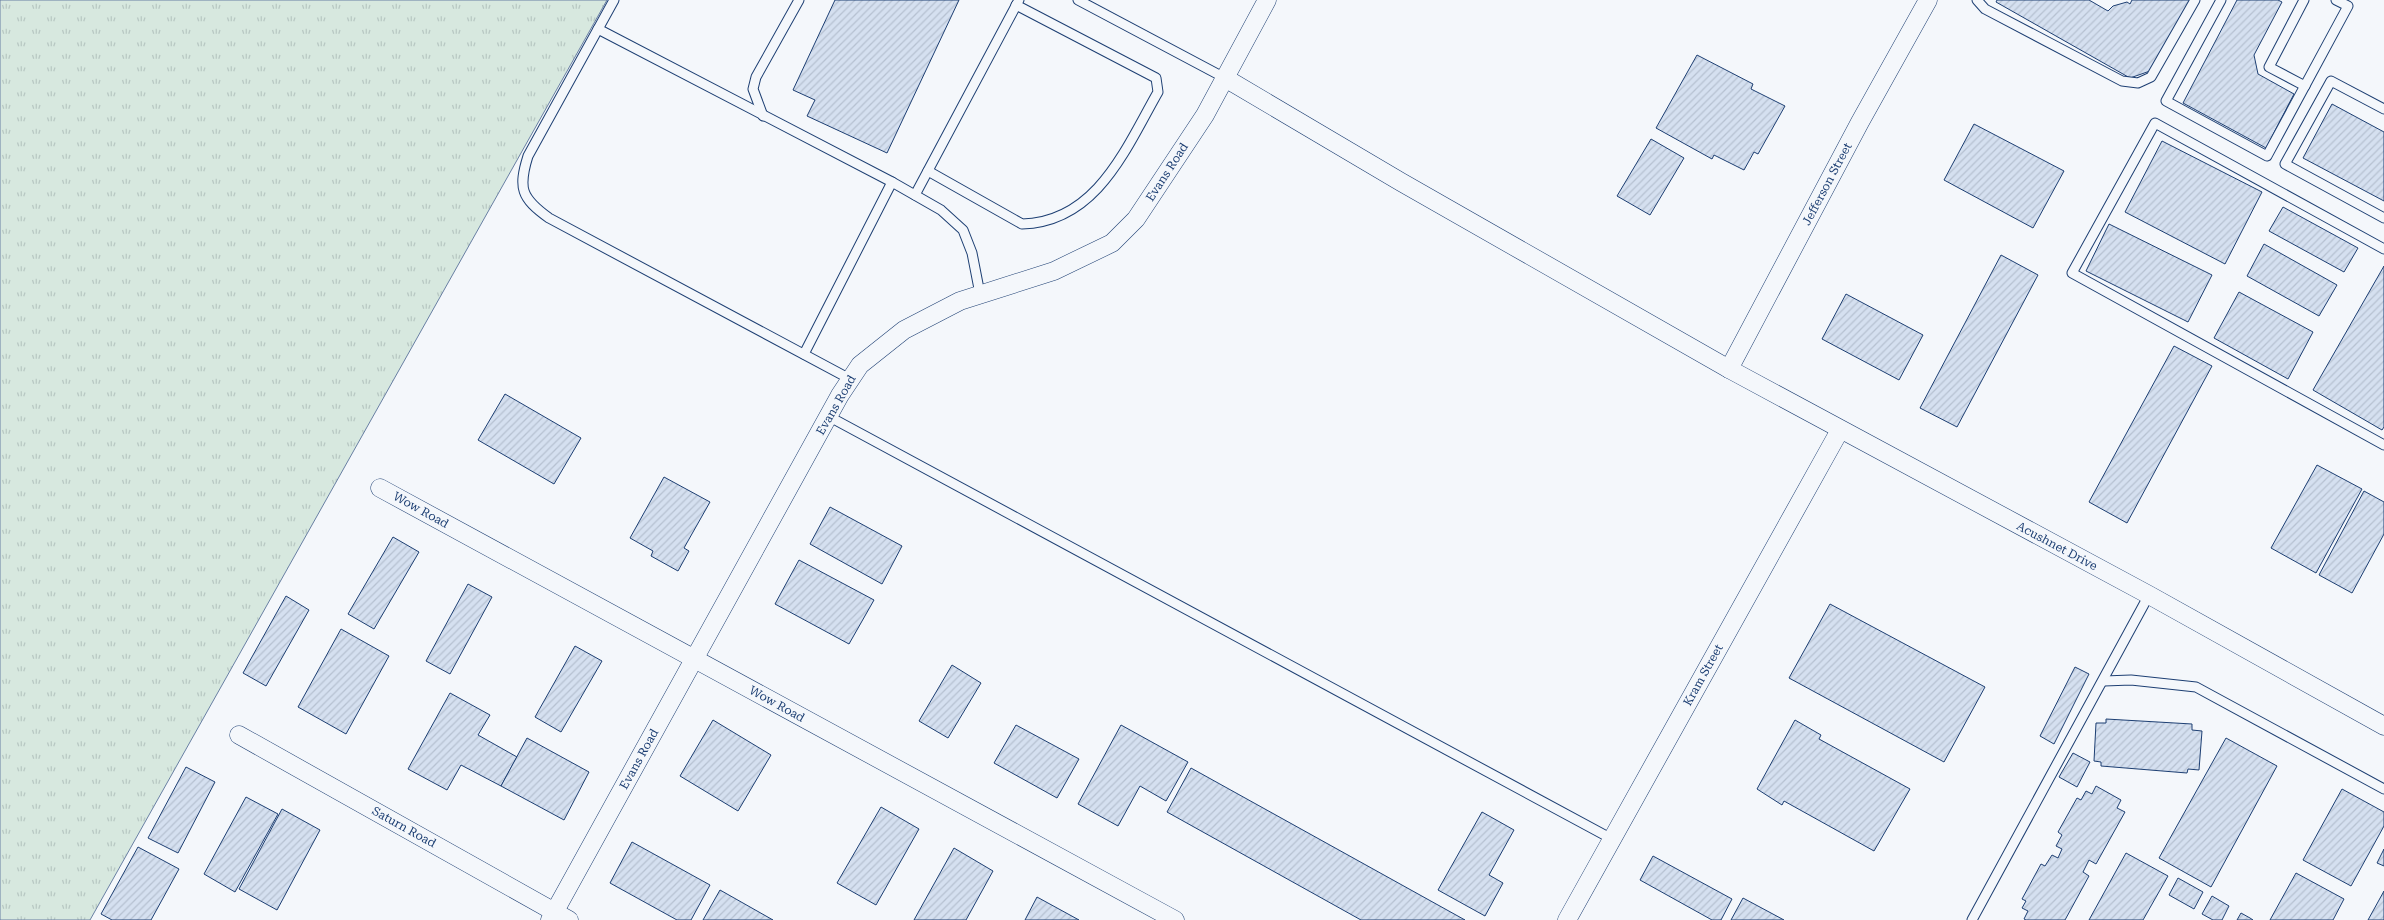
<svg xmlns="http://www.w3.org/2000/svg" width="2384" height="920" font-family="'Roboto Serif',serif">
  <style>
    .grass { fill: url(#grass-tufts); stroke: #687fa3 }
    .building { fill: url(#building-hatch); stroke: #1d3f73 }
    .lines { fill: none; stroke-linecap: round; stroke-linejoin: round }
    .lane-casing { stroke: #1d3f73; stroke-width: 11 }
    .street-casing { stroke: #1d3f73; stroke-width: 19 }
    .lane { stroke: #f4f7fb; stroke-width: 9 }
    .street { stroke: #f4f7fb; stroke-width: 18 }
    .labels { text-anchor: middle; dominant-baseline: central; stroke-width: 4; stroke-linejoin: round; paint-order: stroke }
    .street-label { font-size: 12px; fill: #1d3f73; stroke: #f4f7fb }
  </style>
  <defs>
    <pattern id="grass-tufts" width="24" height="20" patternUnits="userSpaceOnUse" patternTransform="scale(1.25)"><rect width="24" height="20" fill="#d7e8df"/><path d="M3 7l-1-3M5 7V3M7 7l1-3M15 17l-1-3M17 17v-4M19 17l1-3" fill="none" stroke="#b8c8c3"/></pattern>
    <pattern id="building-hatch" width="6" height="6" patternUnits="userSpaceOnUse" patternTransform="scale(1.25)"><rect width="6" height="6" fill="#d5e0f0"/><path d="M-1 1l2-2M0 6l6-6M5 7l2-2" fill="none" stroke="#b6c1d1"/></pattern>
  </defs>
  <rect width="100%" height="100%" fill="#f4f7fb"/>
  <!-- grass -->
  <path class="grass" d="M0,0H607L90,920H0Z"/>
  <!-- building -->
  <g class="building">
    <path d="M835,0H959L887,153L807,116L815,100L793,90Z"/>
    <path d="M1997,0H2089L2108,11L2113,6L2127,2L2130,4L2132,0H2190L2150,71L2130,78L1996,2Z"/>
    <path d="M2237,0H2278L2282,2L2254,55L2258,74L2294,94L2266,148L2183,103Z"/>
    <path d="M1697,55L1753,84L1751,89L1785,106L1758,154L1754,152L1744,170L1714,155L1712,159L1656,128Z"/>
    <path d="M2332,104L2384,132V201L2303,158Z"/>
    <path d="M1974,124L2064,171L2033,228L1944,180Z"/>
    <path d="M1651,139L1684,158L1650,215L1617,196Z"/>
    <path d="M2162,141L2262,192L2225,264L2125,212Z"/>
    <path d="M2283,207L2358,248L2344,272L2269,231Z"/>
    <path d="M2109,224L2212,275L2188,322L2086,271Z"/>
    <path d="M2264,244L2337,285L2319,316L2247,276Z"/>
    <path d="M2001,255L2038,275L1957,427L1920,408Z"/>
    <path d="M2384,266V427L2382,430L2313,390Z"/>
    <path d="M2239,292L2313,332L2288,379L2214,338Z"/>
    <path d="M1846,294L1923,335L1899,380L1822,339Z"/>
    <path d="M2174,346L2212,366L2127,523L2089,502Z"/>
    <path d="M505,394L581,438L554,484L478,440Z"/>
    <path d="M2317,465L2362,489L2316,573L2271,548Z"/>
    <path d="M664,477L710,502L684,548L689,551L678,571L651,556L653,551L630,538Z"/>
    <path d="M2364,491L2384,502V534L2352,593L2319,575Z"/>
    <path d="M830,507L902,546L882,584L810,544Z"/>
    <path d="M393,537L419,552L374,629L348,614Z"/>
    <path d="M799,560L874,600L849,644L775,604Z"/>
    <path d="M468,584L492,597L450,674L426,661Z"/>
    <path d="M286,596L309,610L266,686L243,673Z"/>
    <path d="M1830,604L1985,687L1944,762L1789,678Z"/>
    <path d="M341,629L389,656L346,734L298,707Z"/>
    <path d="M575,646L602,661L561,732L535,717Z"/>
    <path d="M952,665L981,683L948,738L919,721Z"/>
    <path d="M2075,667L2089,674L2054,744L2040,736Z"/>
    <path d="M450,693L490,715L478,735L517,757L501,786L461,765L447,790L408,769Z"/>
    <path d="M2106,719L2192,724V730L2202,731L2199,770L2188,769L2187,773L2101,766V762L2094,761L2096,723H2106Z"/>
    <path d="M713,720L771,755L738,811L680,776Z"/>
    <path d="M1795,720L1821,735L1819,739L1910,789L1874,851L1784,801L1782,805L1757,789Z"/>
    <path d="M1016,725L1079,759L1057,798L994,763Z"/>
    <path d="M1121,725L1188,762L1166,801L1140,786L1118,826L1078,804Z"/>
    <path d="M527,738L589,772L564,820L501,786Z"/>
    <path d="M2226,738L2277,766L2211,887L2159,858Z"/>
    <path d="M2073,753L2090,762L2077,787L2059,777Z"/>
    <path d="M186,767L215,782L178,853L148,838Z"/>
    <path d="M1191,768L1465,920H1361L1167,812Z"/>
    <path d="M2096,786L2121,800L2117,808L2125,812L2096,864L2089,860L2083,872L2089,876L2065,920H2026L2024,919L2028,911L2022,908L2026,901L2022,899L2041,864L2045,866L2052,855L2058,858L2062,849L2056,846L2062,835L2058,832L2077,798L2081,800L2086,791L2092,794Z"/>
    <path d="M2342,789L2384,812V826L2351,886L2303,860Z"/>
    <path d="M246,797L278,814L235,892L204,874Z"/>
    <path d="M881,807L919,829L876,905L837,883Z"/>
    <path d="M282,809L320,830L277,910L239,889Z"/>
    <path d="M1482,812L1514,830L1489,875L1503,883L1485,916L1438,890Z"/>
    <path d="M632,842L710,885L691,920H677L610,883Z"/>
    <path d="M138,847L179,869L151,920H112L101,914Z"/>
    <path d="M954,848L993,871L966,920H914Z"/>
    <path d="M2384,849V866L2377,863Z"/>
    <path d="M2126,853L2168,876L2143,920H2089Z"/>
    <path d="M1653,856L1732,899L1721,920H1712L1640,880Z"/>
    <path d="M2296,873L2344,899L2333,920H2270Z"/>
    <path d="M2178,878L2203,892L2194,909L2169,895Z"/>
    <path d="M720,890L773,920H703Z"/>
    <path d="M2384,891V920H2368Z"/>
    <path d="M2212,896L2229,906L2222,920H2213L2202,914Z"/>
    <path d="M1037,897L1079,920H1025Z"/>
    <path d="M1743,898L1784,920H1731Z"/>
    <path d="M2241,913L2250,918L2253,920H2237Z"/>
  </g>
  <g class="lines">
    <defs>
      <g id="lane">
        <path d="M614,0L528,156C518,188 521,198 549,218L850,379"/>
        <path d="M1078,0L1225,78"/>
        <path d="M1977,0L1985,9L2122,81L2138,83L2151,77L2195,0"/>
        <path d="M2221,0L2166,101L2267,156L2348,6L2336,0"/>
        <path d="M2304,0L2269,67L2305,86"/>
        <path d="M598,29L892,182L941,210L963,230L972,253L980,294"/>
        <path d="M2384,109L2331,81L2285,164L2384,218"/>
        <path d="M763,116L753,89L756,77L799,0"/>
        <path d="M928,171L1022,224C1097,222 1126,148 1158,92L1156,78L1016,5"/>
        <path d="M915,195L1019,0"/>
        <path d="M2384,249L2155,123L2072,273L2384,445"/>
        <path d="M804,354L892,182"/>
        <path d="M828,416L1612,839"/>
        <path d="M2104,681L2131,680L2196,687L2384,789"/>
        <path d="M1972,920L2149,595"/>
      </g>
      <g id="street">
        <path d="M1225,78L1401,182L1729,369L2149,595L2384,726"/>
        <path d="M1729,369L1860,122L1928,0"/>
        <path d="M380,488L1175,920"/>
        <path d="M239,735L569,920"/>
        <path d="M550,920L840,395L860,365L904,330L960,301L1054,271L1112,243L1136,219L1205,115L1267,0"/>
        <path d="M1567,920L1840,430"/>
      </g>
    </defs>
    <!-- lane casing -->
    <use href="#lane" class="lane-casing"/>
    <!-- street casing -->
    <use href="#street" class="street-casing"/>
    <!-- lane -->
    <use href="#lane" class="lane"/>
    <!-- street -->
    <use href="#street" class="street"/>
  </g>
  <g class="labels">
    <!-- street labels -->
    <g class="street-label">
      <text transform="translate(1167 172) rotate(-57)">Evans Road</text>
      <text transform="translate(1827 184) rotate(-62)">Jefferson Street</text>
      <text transform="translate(836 405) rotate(-60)">Evans Road</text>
      <text transform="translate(421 510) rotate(29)">Wow Road</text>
      <text transform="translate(2057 546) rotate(28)">Acushnet Drive</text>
      <text transform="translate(1703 675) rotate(-61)">Kram Street</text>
      <text transform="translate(777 704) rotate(29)">Wow Road</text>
      <text transform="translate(639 759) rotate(-61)">Evans Road</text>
      <text transform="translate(404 827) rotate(29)">Saturn Road</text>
    </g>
  </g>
</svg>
